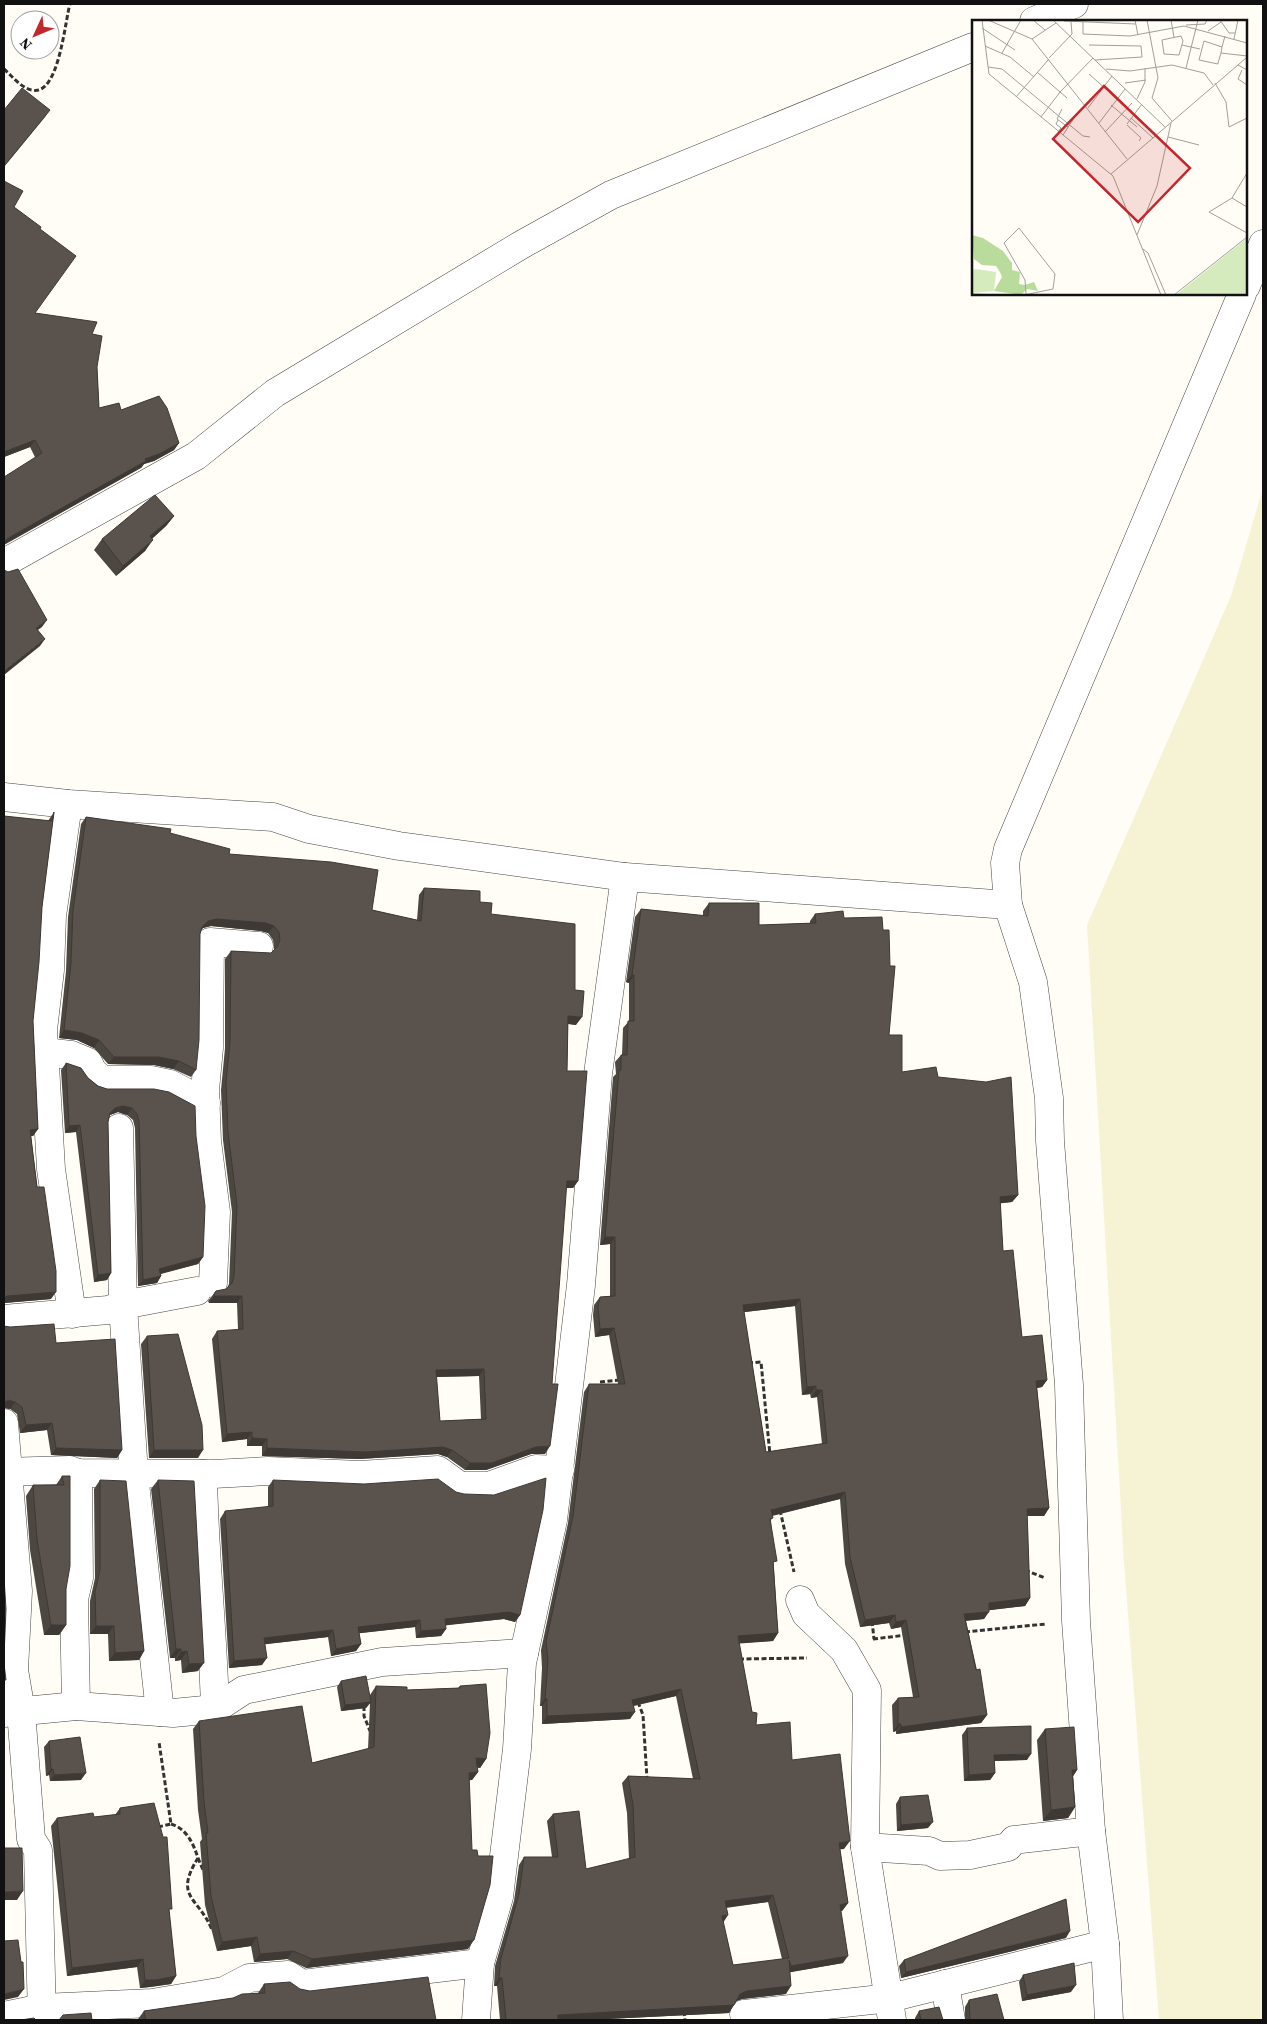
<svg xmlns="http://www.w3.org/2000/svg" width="1267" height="2024" font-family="'Source Serif 4',serif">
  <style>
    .farmland { fill: #f6f3d4 }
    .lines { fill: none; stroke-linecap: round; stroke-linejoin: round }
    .minor-casing { stroke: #444; stroke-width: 29 }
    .path { stroke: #333; stroke-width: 3; stroke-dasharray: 5 2.5; stroke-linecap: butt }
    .minor { stroke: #fff; stroke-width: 28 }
    .wall { fill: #4d4742; fill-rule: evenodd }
    .shaded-wall { fill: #3f3936 }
    .building { fill: #5a524d; stroke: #3f3936; fill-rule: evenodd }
    .inset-road { fill: none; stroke: #a09f9a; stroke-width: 1 }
    .view { fill: #c4262e; fill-opacity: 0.15; stroke: #c4262e; stroke-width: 2.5 }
    .inset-edge { fill: none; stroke: #111; stroke-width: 2.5 }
  </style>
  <rect width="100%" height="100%" fill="#fffdf5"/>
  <!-- farmland -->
  <path class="farmland" d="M1263,488V2020H1159L1124,1562L1087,925L1231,596Z"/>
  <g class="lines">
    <defs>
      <g id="minor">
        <path d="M1034,21L1074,4"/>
        <path d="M1246,286L1263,244"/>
        <path d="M4,563L196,456L275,393L521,245L611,195L973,47"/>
        <path d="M4,797L68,804L273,817L309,829L399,846L625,877L1008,905"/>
        <path d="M68,804L52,916L50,970L43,1030L51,1169L72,1314"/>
        <path d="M44,1052L71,1055L88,1062L93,1072L103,1080H151L170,1084L206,1103"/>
        <path d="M119,1128L123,1305L134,1474L160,1712"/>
        <path d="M213,1283L216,1212L207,1141L205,1090L209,1048L210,942L259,946"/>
        <path d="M4,1319L108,1310L123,1305L197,1291"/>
        <path d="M4,1423L18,1591L14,1670L21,1711L31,1839L38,1850L42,2020"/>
        <path d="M4,1472L70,1470L78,1473L213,1474L268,1471L360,1475L438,1470L460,1486H489L536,1469L560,1470"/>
        <path d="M203,1474C204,1552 213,1630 215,1709"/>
        <path d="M800,1600L806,1614L844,1650L867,1690L865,1847L892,2020"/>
        <path d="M76,1706L74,1599L79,1578L78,1473"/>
        <path d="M4,1713L76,1706L173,1713L215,1709L244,1690L382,1662L524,1653"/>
        <path d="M865,1847L929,1851L940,1856L970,1855L1008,1847L1014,1840L1091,1831"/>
        <path d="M945,1984L951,2020"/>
        <path d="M744,2014L890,1998L1105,1944"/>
        <path d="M4,2016L42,2008L152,2003L224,1991L249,1978L288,1975L302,1984L480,1963"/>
        <path d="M476,2020L480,1963L499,1897L517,1749L522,1663L553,1520L581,1285L598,1074L625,877"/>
        <path d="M1109,2020L1105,1944L1091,1831L1076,1621L1069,1385L1050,1141L1049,1098L1033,982L1008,905L1005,863L1008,849L1242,294"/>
      </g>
    </defs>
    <!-- minor casing -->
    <use href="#minor" class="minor-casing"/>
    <!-- path -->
    <g class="path">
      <path d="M4,69C12,76 21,88 32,90C59,97 65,20 70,4"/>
      <path d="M748,1363L761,1362L770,1455"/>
      <path d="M600,1382L621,1380"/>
      <path d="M780,1510L794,1572"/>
      <path d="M1025,1570L1045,1578"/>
      <path d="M872,1621L874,1639"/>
      <path d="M965,1632L1046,1624"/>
      <path d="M873,1639L907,1635"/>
      <path d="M739,1659L807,1658"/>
      <path d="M638,1702L643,1715L647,1779"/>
      <path d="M364,1706V1716L370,1731"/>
      <path d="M171,1824C187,1829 193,1843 198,1858C173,1898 199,1897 212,1930"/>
      <path d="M158,1827L171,1824L159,1742"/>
      <path d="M198,1858L203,1870"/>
      <path d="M684,2011L685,2020"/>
    </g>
    <!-- minor -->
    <use href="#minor" class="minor"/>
  </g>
  <!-- wall -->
  <g class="wall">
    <path d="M4,181L14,207L40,229L35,313L92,334L97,367L99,408L121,410L179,443L174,450L154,461L144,464L141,468L35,457L30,447L4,457Z"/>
    <path d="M174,516L166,526L152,539L145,551L116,576L94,550L102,539Z"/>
    <path d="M54,812L42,907L33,1021L38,1129L33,1136H31L51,1299L4,1303V816L48,821Z"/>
    <path d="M86,817L170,833L229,854L372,910L417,920L419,895L424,888L480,902L491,914L575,990L576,1025L568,1024L567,1071L578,1181L573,1188H566L545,1454H531L486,1470H465L447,1457L438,1454L360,1459L262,1456V1446H247V1439L222,1442L212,1339L217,1331L238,1330L237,1303H209L208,1301L216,1291L226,1289L227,1288L229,1284L232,1212L223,1140L221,1090L225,1048V959L231,951L271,953L274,950V948L273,940L268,933L261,931L211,926L203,928L201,930L200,934L196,1070L191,1077L173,1069L154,1065L108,1064L94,1048L77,1040L59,1038L66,971L68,917L81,824ZM479,1376L481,1419L440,1421L436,1377Z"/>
    <path d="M709,903L759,925L810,923V921L815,914L844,918L889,1035L902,1072L938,1077L1018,1195L1012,1202L1000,1203L1003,1251L1022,1337L1047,1380L1042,1387L1037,1388L1049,1508L1044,1516H1027L1030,1598L1025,1606L989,1610L984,1619L966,1621L987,1715L981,1723L896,1734V1731L893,1732L892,1705L898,1698L913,1697L901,1627L891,1629L889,1623L860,1627L845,1564L840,1499L772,1516L771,1521L778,1633L773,1641L739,1643L752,1712L756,1725L792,1760L844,1849H840L848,1903L842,1911H841L843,1963L790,1972L786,1994L742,1999L736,2001L729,2013L587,2020H500L497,1986H494L495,1966L514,1901L519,1865L524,1857H552L547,1821L553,1814L586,1869L629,1859L627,1813L622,1783L628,1776L693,1779L676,1696L634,1706L630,1719L542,1724V1706H540L542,1668L541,1650L568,1523L584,1392L589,1384H618L609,1335L595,1337L593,1315L594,1305L600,1297L610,1296V1244L600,1245L613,1077L616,1074L615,1062L621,1055H622L623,1028L629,1021V983L626,982L635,917L641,909L703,916V911ZM795,1306L802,1395L810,1394L811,1398L817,1397L822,1444L766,1452L744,1312ZM768,1902L782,1959L733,1965L723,1922L726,1908Z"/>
    <path d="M66,1063L88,1078L98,1086L107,1089H154L203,1257L198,1264L161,1274V1276L157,1283L138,1286L135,1128L133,1120L127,1115L118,1112L110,1115L108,1122L111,1273L107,1280L94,1282L76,1132L65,1133L61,1070Z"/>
    <path d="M147,1336L198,1458H149L141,1344Z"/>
    <path d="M56,1343L122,1450L117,1458L51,1455L47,1430L20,1433L17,1414L10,1409L4,1408Z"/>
    <path d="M62,1476H70L66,1589V1625L59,1635H44L30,1550L26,1496L33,1485H56Z"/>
    <path d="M100,1480L144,1651L139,1660L109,1661L108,1634H90V1601L95,1578L94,1489Z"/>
    <path d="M158,1480L198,1671L182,1673L181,1660L175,1661V1658H170L151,1489Z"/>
    <path d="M273,1480L520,1615L515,1622L504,1619L445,1625L446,1629L441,1636L416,1638L415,1627L359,1633L361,1644L356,1651L331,1656L328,1637L265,1644L262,1665L229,1668L220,1519L225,1511L268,1507V1487Z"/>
    <path d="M341,1681L370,1698V1695L376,1686L407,1690L458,1688L460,1686L486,1759L480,1768L477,1767L478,1772L472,1780H469L468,1949L306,1968L287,1959L254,1962L251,1946L217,1951L205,1905L200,1842L202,1839L198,1810L193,1729L199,1721L312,1763L368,1749L370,1703L366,1708L341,1711L337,1687Z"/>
    <path d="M967,1728L1027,1760L994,1761L995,1773L990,1780L964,1781L962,1735Z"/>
    <path d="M1045,1729L1077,1770L1073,1776L1075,1807L1068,1818L1043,1821L1037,1740Z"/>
    <path d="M49,1741L81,1780L50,1781L49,1775L46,1776L44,1747Z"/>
    <path d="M900,1797L928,1828L897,1831L896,1804Z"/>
    <path d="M120,1808L169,1912L176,1976L171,1984L150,1987L140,1988L137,1967L67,1976L51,1826L57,1818L94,1817L115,1815Z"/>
    <path d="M1066,1938L901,1978L899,1966L904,1960Z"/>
    <path d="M1023,1975L1071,1992L1022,2001L1019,1982Z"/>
    <path d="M264,1984L300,1989L436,2020H138V2019L144,2011L233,1998L258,1993Z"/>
    <path d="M969,2000L1004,2020H965V2007Z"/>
    <path d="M919,2011L943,2020H915V2018Z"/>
  </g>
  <!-- shaded-wall -->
  <g class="shaded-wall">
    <path d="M50,110L45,117L4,167V166Z"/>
    <path d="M35,440L30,447L4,457V452Z"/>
    <path d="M179,443L174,450L154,461L144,464L141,468L4,545V541L8,538L145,459Z"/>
    <path d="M174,516L166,526L142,547L150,536Z"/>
    <path d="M153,540L145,551L116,576L123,566Z"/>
    <path d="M47,620L42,627L31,635L36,628Z"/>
    <path d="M45,639L40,646L4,675V671Z"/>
    <path d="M217,919L266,923L274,926L268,933L261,931L211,926L203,928L197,934L202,927L208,921Z"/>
    <path d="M632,975H634L629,983L626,982Z"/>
    <path d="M568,1016L582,1017L576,1025L563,1023Z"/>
    <path d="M64,1030L82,1033L99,1040L94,1048L77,1040L59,1038Z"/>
    <path d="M114,1057H159L179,1061L173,1069L154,1065L108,1064Z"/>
    <path d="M123,1106L132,1108L127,1115L118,1112L110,1115L106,1120L115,1108Z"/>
    <path d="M80,1125L76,1132L65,1133L69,1126Z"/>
    <path d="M38,1129L33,1136L25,1137L30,1130Z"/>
    <path d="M567,1181H578L573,1188H562Z"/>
    <path d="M1018,1195L1012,1202L995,1204L1000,1197Z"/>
    <path d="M605,1237H615L610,1244L600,1245Z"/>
    <path d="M203,1257L198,1264L155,1275L159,1269Z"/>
    <path d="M111,1273L107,1280L94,1282L98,1275Z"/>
    <path d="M161,1276L157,1283L138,1286L143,1280Z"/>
    <path d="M56,1292L51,1299L4,1303V1298L7,1296Z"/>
    <path d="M214,1296H242L237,1303H209Z"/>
    <path d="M800,1299L795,1306L737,1313L743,1305Z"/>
    <path d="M614,1328L609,1335L595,1337L600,1329Z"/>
    <path d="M484,1369L479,1376L430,1377L436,1370Z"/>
    <path d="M1047,1380L1042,1387L1031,1389L1036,1381Z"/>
    <path d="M816,1386L810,1394L802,1395L807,1387Z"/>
    <path d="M816,1390H822L817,1397L811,1398Z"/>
    <path d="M8,1400L15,1402L10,1409L4,1408V1402Z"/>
    <path d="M52,1423L47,1430L20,1433L26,1425Z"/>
    <path d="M252,1432L247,1439L222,1442L227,1434Z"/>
    <path d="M252,1438L267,1439L262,1446H247Z"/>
    <path d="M550,1446L545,1454H531L486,1470H465L470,1463L536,1447Z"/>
    <path d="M443,1447L452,1450L447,1457L438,1454L360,1459L262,1456L267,1448Z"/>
    <path d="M56,1448L122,1450L117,1458L51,1455Z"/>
    <path d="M154,1450H203L198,1458H149Z"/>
    <path d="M845,1492L840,1499L766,1517L771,1510Z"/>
    <path d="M1049,1508L1044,1516H1021L1027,1509Z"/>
    <path d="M1030,1598L1025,1606L983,1611L989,1603Z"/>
    <path d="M509,1612L520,1615L515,1622L504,1619L440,1626L445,1619Z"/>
    <path d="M989,1612L984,1619L959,1621L964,1614Z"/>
    <path d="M895,1615L889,1623L860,1627L865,1620Z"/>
    <path d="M420,1620L415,1627L353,1634L358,1627Z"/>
    <path d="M906,1620L901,1627L891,1629L896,1622Z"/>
    <path d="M51,1625H66L59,1635H44Z"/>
    <path d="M96,1626H114L108,1634H90Z"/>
    <path d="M446,1629L441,1636L416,1638L421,1631Z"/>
    <path d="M333,1630L328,1637L259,1645L264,1638Z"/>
    <path d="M778,1633L773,1641L733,1644L738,1636Z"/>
    <path d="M361,1644L356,1651L331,1656L336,1649Z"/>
    <path d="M176,1649H181L175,1658H170Z"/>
    <path d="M144,1651L139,1660L109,1661L115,1653Z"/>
    <path d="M187,1651L181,1660L175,1661L181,1652Z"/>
    <path d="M267,1658L262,1665L229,1668L234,1661Z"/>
    <path d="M204,1663L198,1671L182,1673L189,1664Z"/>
    <path d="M681,1689L676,1696L627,1707L632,1700Z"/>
    <path d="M545,1699H547L542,1706H540Z"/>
    <path d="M371,1702L366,1708L341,1711L345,1705Z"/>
    <path d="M635,1712L630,1719L542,1724L547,1716Z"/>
    <path d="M987,1715L981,1723L896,1734L901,1727Z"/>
    <path d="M898,1724H901L896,1731L893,1732Z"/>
    <path d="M1031,1754L1027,1760L989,1761L994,1755Z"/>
    <path d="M476,1758L486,1759L480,1768L470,1766Z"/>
    <path d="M51,1769H53L49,1775L46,1776Z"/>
    <path d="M1072,1770H1077L1070,1781Z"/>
    <path d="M478,1772L472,1780L463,1781L469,1773Z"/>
    <path d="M86,1773L81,1780L50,1781L54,1775Z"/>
    <path d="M995,1773L990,1780L964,1781L969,1775Z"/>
    <path d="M1075,1807L1068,1818L1043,1821L1051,1810Z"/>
    <path d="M933,1822L928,1828L897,1831L901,1825Z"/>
    <path d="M850,1841L844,1849L834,1850L839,1843Z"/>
    <path d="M23,1891L17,1900H4V1892Z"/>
    <path d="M773,1895L768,1902L720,1908L725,1901Z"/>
    <path d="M848,1903L842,1911L834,1912L840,1905Z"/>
    <path d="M728,1915L723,1923L722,1916Z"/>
    <path d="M1070,1931L1066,1938L901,1978L906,1972Z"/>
    <path d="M257,1937L251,1946L217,1951L222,1942Z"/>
    <path d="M474,1940L468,1949L306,1968L312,1959Z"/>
    <path d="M293,1951L287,1959L254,1962L260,1954Z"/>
    <path d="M848,1956L843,1963L786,1973L791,1966Z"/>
    <path d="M143,1959L137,1967L67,1976L72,1968Z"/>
    <path d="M176,1976L171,1984L150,1987L140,1988L145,1980Z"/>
    <path d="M499,1978H502L497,1986H494Z"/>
    <path d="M1076,1985L1071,1992L1022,2001L1027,1995Z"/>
    <path d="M791,1986L786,1994L742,1999L734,2002L740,1994L747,1991Z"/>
    <path d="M24,1989L18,1997L4,2000V1994Z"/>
    <path d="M734,2005L729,2013L587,2020H554L558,2015Z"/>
  </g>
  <!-- building -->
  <g class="building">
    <path d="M22,88L50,110L4,166V110Z"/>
    <path d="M4,181L23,191L14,207L41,227L40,229L76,256L35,313L97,322L92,334L102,336L97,367L99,408L119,403L121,410L159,396L167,408L179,443L159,454L145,459L146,461L8,538L4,541V477L42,453L35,440L4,452Z"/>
    <path d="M155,495L174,516L150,536L153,540L123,566L102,539Z"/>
    <path d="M18,569L47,620L36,628L45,639L4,671V570L8,572Z"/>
    <path d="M54,812L42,907L39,962L33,1021L38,1129L30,1130L37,1187H44L56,1271V1292L7,1296L4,1298V816L52,821Z"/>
    <path d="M86,817L171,829L170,833L230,849L229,854L331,862L378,870L372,910L421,921L424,888L480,891V902L492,903L491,914L575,924V990L584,991L582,1017L568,1016L567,1071H587L578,1181H567L552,1384H558L550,1446L536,1447L492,1463H470L452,1450L443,1447L365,1452L267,1448V1439L252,1438V1432L227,1434L217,1331L243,1329L242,1296H214V1294L216,1291L226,1289L232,1283L234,1276L237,1205L228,1132L226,1083L230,1041L231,951L271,953L277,947L280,940L279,932L274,926L266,923L217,919L208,921L202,927L200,934L199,1040L196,1070L179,1061L159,1057H114L99,1040L82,1033L64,1030L71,963L73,910ZM484,1369L486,1419L440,1421L436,1370Z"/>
    <path d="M709,903H759V925L816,923L815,914L843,911L844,918L882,917L883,930H889L890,966H895L889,1035H902V1072L936,1067L938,1077L986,1082L1011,1077L1018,1195L1000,1197L1003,1251L1013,1250L1022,1337L1042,1335L1047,1380L1036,1381L1049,1508L1027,1509L1030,1598L989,1603V1612L964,1614L976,1670L980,1669L987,1715L901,1727V1724H898V1698L919,1697L906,1620L896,1622L895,1615L865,1620L850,1557L845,1492L771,1510L773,1518L770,1519L777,1561L773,1562L778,1633L738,1636L752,1712L757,1713L756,1725L790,1722L792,1760L840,1754L850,1841L839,1843L848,1903L840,1905L848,1956L791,1966L789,1960L791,1986L747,1991L740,1994L734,2005L558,2015V2020H506L502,1978H499L501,1958L519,1894L524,1857H558L553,1814L579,1811L586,1869L635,1857L633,1805L628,1776L700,1779L681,1689L632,1700L635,1712L547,1716V1699H545L548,1661L546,1642L573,1516L589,1384H625L614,1328L600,1329L598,1307L600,1297L615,1296V1237H605L619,1070H621V1055H627L628,1021H634V975H632L641,909L708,916ZM800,1299L807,1387L816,1386V1390H822L827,1443L766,1452L743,1305ZM773,1895L789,1958L733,1965L722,1916L728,1915L725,1901Z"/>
    <path d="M66,1063L81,1068L88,1078L98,1086L107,1089H154L169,1092L195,1106L196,1136L205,1206L203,1257L159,1269L161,1276L143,1280L139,1121L137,1114L132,1108L123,1106L115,1108L110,1113L108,1122L111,1273L98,1275L80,1125L69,1126Z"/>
    <path d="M54,1324L56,1343L115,1339L122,1450L56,1448L52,1423L26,1425L22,1407L15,1402L8,1400L4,1402V1326L10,1327Z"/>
    <path d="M178,1334L202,1425L203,1450H154L147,1336Z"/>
    <path d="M62,1476H70V1566L66,1589V1625H51L37,1539L33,1485H64Z"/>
    <path d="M546,1478L543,1510L520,1615L509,1612L445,1619L446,1629L421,1631L420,1620L358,1627L361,1644L336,1649L333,1630L264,1638L267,1658L234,1661L225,1511L273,1506V1480L364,1484L438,1479L456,1492L464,1494L494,1495Z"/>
    <path d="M100,1480L126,1481L144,1651L115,1653L114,1626H96L95,1592L100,1570Z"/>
    <path d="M158,1480L194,1481L204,1663L189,1664L187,1651L181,1652V1649H176Z"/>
    <path d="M4,1578L6,1609L4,1656Z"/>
    <path d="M4,1664L6,1680H4Z"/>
    <path d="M366,1676L371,1702L345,1705L341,1681Z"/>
    <path d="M486,1684L490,1733L486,1759L476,1758L478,1772L469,1773L472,1850H477L478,1856H493L490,1885L474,1940L312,1959L293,1951L260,1954L257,1937L222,1942L211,1896L206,1833H208L204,1802L199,1721L302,1706L312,1763L374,1747L376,1686L407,1687V1690L460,1688V1686Z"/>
    <path d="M1031,1726V1754L994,1755L995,1773L969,1775L967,1728Z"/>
    <path d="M1074,1727L1077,1770H1072L1075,1807L1051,1810L1045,1729Z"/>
    <path d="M80,1737L86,1773L54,1775L53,1769H51L49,1741Z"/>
    <path d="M928,1795L933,1822L901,1825L900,1797Z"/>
    <path d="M154,1803L163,1837H167L172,1909H169L176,1976L156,1980H145L143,1959L72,1968L57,1818L93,1813L94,1817L120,1814V1808Z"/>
    <path d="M4,1848H22L23,1891L4,1892Z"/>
    <path d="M1066,1899L1070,1931L906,1972L904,1960Z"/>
    <path d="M18,1940L21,1962H23L24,1989L4,1994V1941Z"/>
    <path d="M1074,1963L1076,1985L1027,1995L1023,1975Z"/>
    <path d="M428,1977L436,2020H146L144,2011L233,1998L242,1994L265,1993L264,1984L290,1982L300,1989L310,1991Z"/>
    <path d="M997,1994L1004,2020H969L970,2019L969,2000Z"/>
    <path d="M939,2007L943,2020H921L919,2011Z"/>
    <path d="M91,2013L92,2020H59L63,2015Z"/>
    <path d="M34,2018L36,2020H21Z"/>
  </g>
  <!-- overview -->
  <g transform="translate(972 20)">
    <rect width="275" height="275" fill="#fffdf5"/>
    <path d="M275,218V275H204ZM4,249L24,252L22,271L0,273V250Z" fill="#d5ebbd"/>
    <path d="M0,215L11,218L31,231L40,243V250L48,252L47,264L53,265L62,262L66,271L55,269L49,275L22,271L30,257L28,252L24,246L10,245L2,239Z" fill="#b9dc9c"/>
    <path class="inset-road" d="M10,0L17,54L141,156L189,275M16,0L60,19L84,3M61,0L73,10M81,0L193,107M163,0L166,15M175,0L186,58L180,78L200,101M199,0L202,17M248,0L257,13H263M92,1L164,4M111,2V14L158,16L212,6L275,23M214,5L233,4L235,0M10,8L43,30M236,11L249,2M209,16L211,21L207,35L192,34L190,20ZM60,19L155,139M262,19L266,0M117,25L169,26L170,37L123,40M210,25L228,29M13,26L38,37L62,57M250,27L232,21L227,40L246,44V43L249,33L250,27L253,16M30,33L49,0M249,33L275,36M275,37L266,45L275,50M77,38L100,14L99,2M16,47L30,49L77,88M214,48L226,0M134,49L158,51L200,45L232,53L241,65M270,50L266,59L275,65M65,52L88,72L121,38M117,54L162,94M153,63L174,60M243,63L254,82L257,107L275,98M44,77L77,39M165,79L173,62V48M139,85L165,107M77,88L111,116L118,117M116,88L140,56M90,89L85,99L96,107M69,97L88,72L95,78M159,98L181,118M86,100L84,104L89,108L86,112M127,103L153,69M155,104L170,84M155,105L169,118L167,121M133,112L160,83M91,115L102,98M196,117L227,125M275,153L260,178L275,187M139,154L266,45M260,178L237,192L275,213M165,215L185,166L199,103M171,229L176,233L194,275M0,274L34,275M52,275L81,269L83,254L47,208L32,223L53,260L54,274M202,275L275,217"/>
    <path class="view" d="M132,66L218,148L166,202L81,119Z"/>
    <rect width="275" height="275" class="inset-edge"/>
  </g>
  <!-- border -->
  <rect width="1267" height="2024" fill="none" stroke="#111111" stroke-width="10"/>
  <!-- north arrow -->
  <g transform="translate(35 35) rotate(226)"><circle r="24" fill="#ffffff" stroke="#a0a0a0"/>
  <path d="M0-4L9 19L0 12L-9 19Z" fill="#c4262e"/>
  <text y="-8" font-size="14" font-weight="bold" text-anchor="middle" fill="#111111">N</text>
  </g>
</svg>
